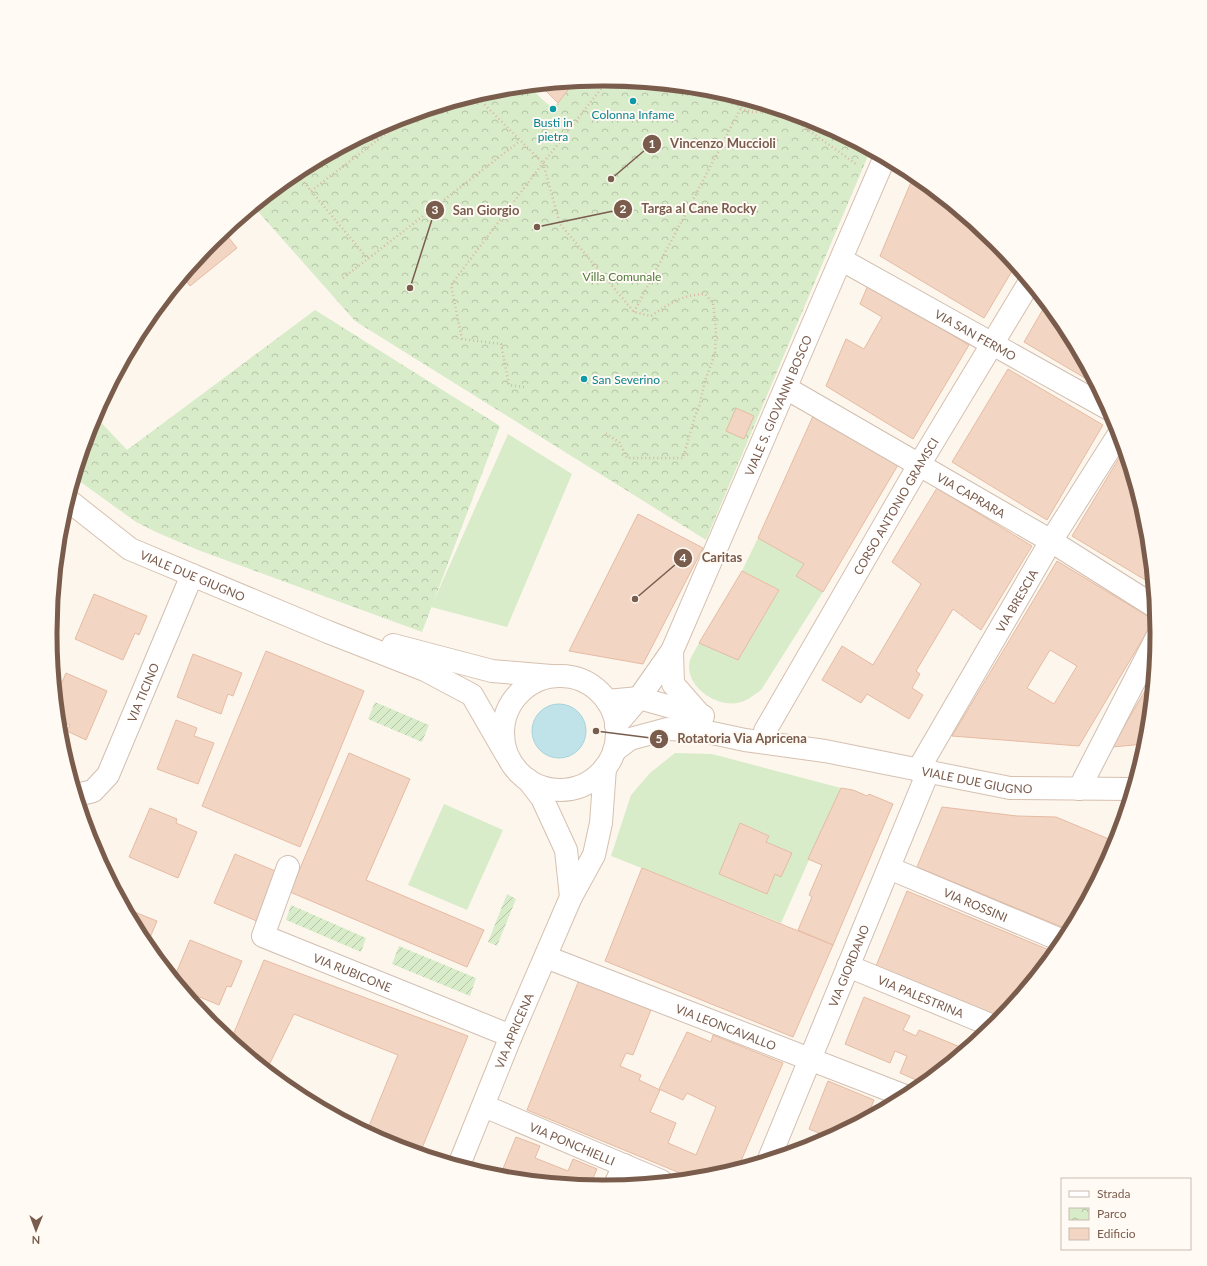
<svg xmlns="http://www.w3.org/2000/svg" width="1207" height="1266" font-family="Lato,sans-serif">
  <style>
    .grass { fill: #d8ecc9 }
    .park { fill: url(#park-crowns) }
    .garden { fill: url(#garden-furrows) }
    .water { fill: #bfe3e8; stroke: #a5d3da }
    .building { fill: #f3d5c3; stroke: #e6bba3; fill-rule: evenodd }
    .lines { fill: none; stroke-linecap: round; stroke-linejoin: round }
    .street-casing { stroke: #d1beb0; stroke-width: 24 }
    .secondary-casing { stroke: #d6c0b0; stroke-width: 24 }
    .path { stroke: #d9b8a5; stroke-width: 2.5; stroke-dasharray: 1 3; stroke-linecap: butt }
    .street { stroke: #fff; stroke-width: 22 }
    .secondary { stroke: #fff; stroke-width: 22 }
    .culture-dot { fill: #0f9aa8; stroke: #fffaf3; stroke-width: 1.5 }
    .labels { text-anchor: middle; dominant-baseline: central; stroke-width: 4; stroke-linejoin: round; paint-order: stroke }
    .culture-label { font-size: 12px; fill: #0d838f; stroke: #fffaf3 }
    .park-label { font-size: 12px; fill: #537a41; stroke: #fffaf3 }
    .street-label { font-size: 12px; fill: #7a5c4d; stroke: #fffaf3 }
    .rim { fill: none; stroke: #7a5c4d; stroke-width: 5 }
    .leader { fill: none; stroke: #7a5c4d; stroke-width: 1.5 }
    .callout-dot { fill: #7a5c4d; stroke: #fffaf3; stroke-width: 1.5 }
    .mark-label { font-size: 12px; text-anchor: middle; font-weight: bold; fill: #fff }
    .callout-label { font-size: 13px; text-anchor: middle; font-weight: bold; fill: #7a5c4d; stroke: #fffaf3; stroke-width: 4; stroke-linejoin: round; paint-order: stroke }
  </style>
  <defs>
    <pattern id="park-crowns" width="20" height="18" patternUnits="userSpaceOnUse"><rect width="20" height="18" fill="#d8ecc9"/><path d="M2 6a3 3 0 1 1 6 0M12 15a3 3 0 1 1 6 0" fill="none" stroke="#b4c2a5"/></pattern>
    <pattern id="garden-furrows" width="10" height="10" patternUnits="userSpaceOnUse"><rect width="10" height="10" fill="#d8ecc9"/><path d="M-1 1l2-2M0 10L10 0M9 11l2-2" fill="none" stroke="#b4c2a5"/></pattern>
  </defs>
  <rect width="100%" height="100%" fill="#fdf6ec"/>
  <!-- grass -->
  <g class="grass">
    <path d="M508,434L572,474L507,627L431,607Z"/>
    <path d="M758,538L804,564L796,576L823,592L761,690C754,695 746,702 737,703C714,707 683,684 690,660C692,654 696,649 699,643L738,659L779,590L742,571Z"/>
    <path d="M675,753L712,754L841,788L781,923L611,856L631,795L650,773Z"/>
    <path d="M444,804L503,830L467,910L408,885Z"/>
  </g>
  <!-- park -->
  <g class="park">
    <path d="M604,80L712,90L816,122L870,151L706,540L355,321L254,207L296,173L392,122L496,90L529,87L553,109L574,82Z"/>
    <path d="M315,310L500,426L422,632L198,550L156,532L136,522L75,478L95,416L127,450Z"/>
  </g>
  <!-- garden -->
  <g class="garden">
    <path d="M375,702L429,725L422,742L368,719Z"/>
    <path d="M507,894L516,899L497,946L488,942Z"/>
    <path d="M291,905L366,938L361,952L286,920Z"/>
    <path d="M399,946L476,978L470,996L392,964Z"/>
  </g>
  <!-- water -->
  <circle class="water" cx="559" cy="731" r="27"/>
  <!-- building -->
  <g class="building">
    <path d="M574,82L558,103L541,86Z"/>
    <path d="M368,134L358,144L347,145Z"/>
    <path d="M914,175L995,242L1015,266L984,318L880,256Z"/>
    <path d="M224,232L237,248L190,286L183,277L212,241Z"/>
    <path d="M868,285L969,345L913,439L826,386L846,339L864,349L882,317L860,304Z"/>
    <path d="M1046,304L1064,326L1095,384L1024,342Z"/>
    <path d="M1008,369L1103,425L1047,520L952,462Z"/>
    <path d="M736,408L754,416L744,439L726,431Z"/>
    <path d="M814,414L898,465L823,592L796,576L804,564L758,538Z"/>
    <path d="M1124,450L1146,525L1152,584L1072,536Z"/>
    <path d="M937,488L1032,546L981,630L953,609L916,671L920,674L912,688L923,695L909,719L867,694L861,703L822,680L842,646L873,665L921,584L892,562Z"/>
    <path d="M638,514L703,548L643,664L569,651Z"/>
    <path d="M1057,561L1154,620L1079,746L952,736ZM1050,650L1077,666L1054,704L1027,688Z"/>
    <path d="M742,571L779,590L738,660L699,643Z"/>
    <path d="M94,594L147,616L139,635L135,633L123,660L75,639Z"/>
    <path d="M266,651L364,691L300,847L202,806Z"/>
    <path d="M193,654L242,673L233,696L228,694L221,714L177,697Z"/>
    <path d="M66,673L107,691L86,740L67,731L70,725L59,720L56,696Z"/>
    <path d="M1152,679L1145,744L1112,747Z"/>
    <path d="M176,720L197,728L194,736L214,743L198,784L157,769Z"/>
    <path d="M349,753L410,779L366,880L484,930L467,967L290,892Z"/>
    <path d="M841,788L853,790L867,796L869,794L893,804L833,945L798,930L812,897L809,895L822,865L808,859Z"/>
    <path d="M942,807L1017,816L1056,817L1116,842L1069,930L917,867Z"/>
    <path d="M150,808L177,819L176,823L197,832L178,878L129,857Z"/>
    <path d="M740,823L769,836L766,842L792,853L781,877L775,874L767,894L719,874Z"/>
    <path d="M235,854L280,873L259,922L214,903Z"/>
    <path d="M642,868L833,945L793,1037L605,961Z"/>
    <path d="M907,891L1054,952L1001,1017L876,966Z"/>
    <path d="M127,909L157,921L147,945L143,940Z"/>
    <path d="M190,940L242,961L231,987L227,986L219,1005L185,991L174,978Z"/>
    <path d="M264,960L468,1036L420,1153L391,1144L367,1131L398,1055L294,1014L269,1065L256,1060L231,1040Z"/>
    <path d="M579,980L651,1010L633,1055L626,1053L620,1066L641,1075L639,1080L660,1090L650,1112L676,1123L668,1143L696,1155L716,1107L687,1093L683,1100L659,1089L687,1032L711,1042L713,1035L783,1063L738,1168L711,1176L692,1178L527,1110Z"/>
    <path d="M864,997L910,1016L903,1030L916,1036L919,1030L965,1049L923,1083L900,1073L907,1056L895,1051L890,1063L845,1044Z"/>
    <path d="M828,1081L874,1100L868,1115H869L829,1137L809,1129Z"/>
    <path d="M516,1137L540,1146L535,1158L568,1171L573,1159L597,1169L590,1185L500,1176Z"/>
  </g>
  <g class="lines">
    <defs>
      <g id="street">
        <path id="s1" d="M842,260L1109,409"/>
        <path id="s2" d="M786,388L1051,541L1154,606"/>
        <path d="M616,725L639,698L672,651"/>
        <path id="s3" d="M918,770L1051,541L1119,434"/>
        <path d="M1079,789L1157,637"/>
        <path id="s4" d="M77,795L93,791L108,775L192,575"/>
        <path id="s5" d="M288,867L263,936L511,1036"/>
        <path id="s6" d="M889,868L1063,941"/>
        <path id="s7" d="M546,957L905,1096"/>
        <path id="s8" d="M848,966L993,1026"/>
        <path id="s9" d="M484,1106L661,1181"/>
        <path id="s10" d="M769,1159L928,772"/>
        <path d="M615,1185L624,1165"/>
      </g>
      <g id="secondary">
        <path id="s11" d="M68,500L130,549L328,632L425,670L472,695L506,754"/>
        <path d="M393,645L492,671L551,676"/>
        <circle cx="560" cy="733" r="57"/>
        <path d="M607,701L639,698L703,716"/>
        <path id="s12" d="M701,716L673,684L672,651L884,159"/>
        <path id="s13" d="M765,731L919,465L1029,283"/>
        <path id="s14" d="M614,751L630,739L667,729L698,730L745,740L825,751L1010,788L1132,789"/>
        <path d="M528,780L542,798L566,850L571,897"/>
        <path id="s15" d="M459,1165L511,1036L571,897L594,855L601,823L605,768"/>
      </g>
    </defs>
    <!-- street casing -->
    <use href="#street" class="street-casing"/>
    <!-- secondary casing -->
    <use href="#secondary" class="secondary-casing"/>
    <!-- path -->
    <g class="path">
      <path d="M476,96L543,163L608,80"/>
      <path d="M730,96C738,110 754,117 769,108"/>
      <path d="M783,112L856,164"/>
      <path d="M808,130L812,121"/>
      <path d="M543,163L560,224L634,312L651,316C670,303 682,295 705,294L713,303L716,330L715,354L705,381L699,407L695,416L683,458H627L619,442L605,433"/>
      <path d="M296,173L368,259"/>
      <path d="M311,191L409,116"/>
      <path d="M343,278L520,141"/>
      <path d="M634,312L741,108"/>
      <path d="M524,387L509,385L501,344L462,339L451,285L543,163"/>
    </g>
    <!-- street -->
    <use href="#street" class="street"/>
    <!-- secondary -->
    <use href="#secondary" class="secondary"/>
  </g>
  <!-- markers -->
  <g class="culture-dot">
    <circle cx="633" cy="101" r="4"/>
    <circle cx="553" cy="109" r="4"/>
    <circle cx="584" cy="379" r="4"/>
  </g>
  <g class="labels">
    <!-- culture labels -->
    <g class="culture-label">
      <text x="633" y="114">Colonna Infame</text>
      <text x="553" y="122">Busti in<tspan x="553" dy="14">pietra</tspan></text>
      <text x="592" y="379" text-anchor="start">San Severino</text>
    </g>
    <!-- park labels -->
    <g class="park-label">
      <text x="622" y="276">Villa Comunale</text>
    </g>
    <!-- street labels -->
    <g class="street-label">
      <text stroke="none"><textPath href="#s1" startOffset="153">VIA SAN FERMO</textPath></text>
      <text stroke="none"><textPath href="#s12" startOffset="343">VIALE S. GIOVANNI BOSCO</textPath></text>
      <text stroke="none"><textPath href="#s2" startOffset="214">VIA CAPRARA</textPath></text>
      <text stroke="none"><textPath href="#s13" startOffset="260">CORSO ANTONIO GRAMSCI</textPath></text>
      <text stroke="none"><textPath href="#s11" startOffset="147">VIALE DUE GIUGNO</textPath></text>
      <text stroke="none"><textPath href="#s3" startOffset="196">VIA BRESCIA</textPath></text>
      <text stroke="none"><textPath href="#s4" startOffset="128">VIA TICINO</textPath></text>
      <text stroke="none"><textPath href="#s14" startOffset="373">VIALE DUE GIUGNO</textPath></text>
      <text stroke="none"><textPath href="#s6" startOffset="94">VIA ROSSINI</textPath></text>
      <text stroke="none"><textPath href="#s10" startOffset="209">VIA GIORDANO</textPath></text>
      <text stroke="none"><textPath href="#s5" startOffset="170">VIA RUBICONE</textPath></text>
      <text stroke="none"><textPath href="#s8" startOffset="79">VIA PALESTRINA</textPath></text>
      <text stroke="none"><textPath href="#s7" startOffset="193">VIA LEONCAVALLO</textPath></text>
      <text stroke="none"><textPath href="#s15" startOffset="145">VIA APRICENA</textPath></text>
      <text stroke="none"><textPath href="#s9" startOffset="96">VIA PONCHIELLI</textPath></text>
    </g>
  </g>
  <!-- crop -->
  <path d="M0 0H1207V1266H0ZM603 86H604A546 546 0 0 1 1150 632V634A546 546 0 0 1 604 1180H603A546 546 0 0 1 57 634V632A546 546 0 0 1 603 86Z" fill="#fffaf3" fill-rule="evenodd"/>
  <path class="rim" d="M603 86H604A546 546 0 0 1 1150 632V634A546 546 0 0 1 604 1180H603A546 546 0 0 1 57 634V632A546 546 0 0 1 603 86Z"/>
  <!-- callouts -->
  <path class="leader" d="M611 179L652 144M537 227L623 209M410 288L435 210M635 599L683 558M596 731L659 739"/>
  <g class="callout-dot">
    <circle cx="611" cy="179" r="4"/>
    <circle cx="537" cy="227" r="4"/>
    <circle cx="410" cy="288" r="4"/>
    <circle cx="635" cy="599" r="4"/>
    <circle cx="596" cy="731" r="4"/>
    <circle cx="652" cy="144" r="10"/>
    <circle cx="623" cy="209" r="10"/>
    <circle cx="435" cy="210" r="10"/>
    <circle cx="683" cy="558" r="10"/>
    <circle cx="659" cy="739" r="10"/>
  </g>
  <g class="mark-label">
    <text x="652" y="148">1</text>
    <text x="623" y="213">2</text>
    <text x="435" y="214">3</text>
    <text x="683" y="562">4</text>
    <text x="659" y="743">5</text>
  </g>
  <g class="callout-label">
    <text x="723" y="148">Vincenzo Muccioli</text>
    <text x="699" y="213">Targa al Cane Rocky</text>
    <text x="486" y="215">San Giorgio</text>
    <text x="722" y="562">Caritas</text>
    <text x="742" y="743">Rotatoria Via Apricena</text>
  </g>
  <!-- legend -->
  <rect x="1061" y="1178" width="130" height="72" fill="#fffaf3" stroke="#cabbb1"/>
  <rect x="1069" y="1191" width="20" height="6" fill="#ffffff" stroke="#cabbb1"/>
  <text x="1097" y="1198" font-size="12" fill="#7a5c4d">Strada</text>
  <rect x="1069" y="1208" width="20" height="12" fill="url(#park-crowns)" stroke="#cabbb1"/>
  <text x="1097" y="1218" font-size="12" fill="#7a5c4d">Parco</text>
  <rect x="1069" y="1228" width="20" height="12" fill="#f3d5c3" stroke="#cabbb1"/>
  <text x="1097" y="1238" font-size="12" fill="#7a5c4d">Edificio</text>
  <!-- north arrow -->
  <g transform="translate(36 1230) rotate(181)" stroke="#fffaf3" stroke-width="3" paint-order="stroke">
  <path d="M0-3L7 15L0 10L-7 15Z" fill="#7a5c4d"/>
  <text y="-6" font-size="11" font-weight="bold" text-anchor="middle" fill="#7a5c4d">N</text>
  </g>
</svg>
